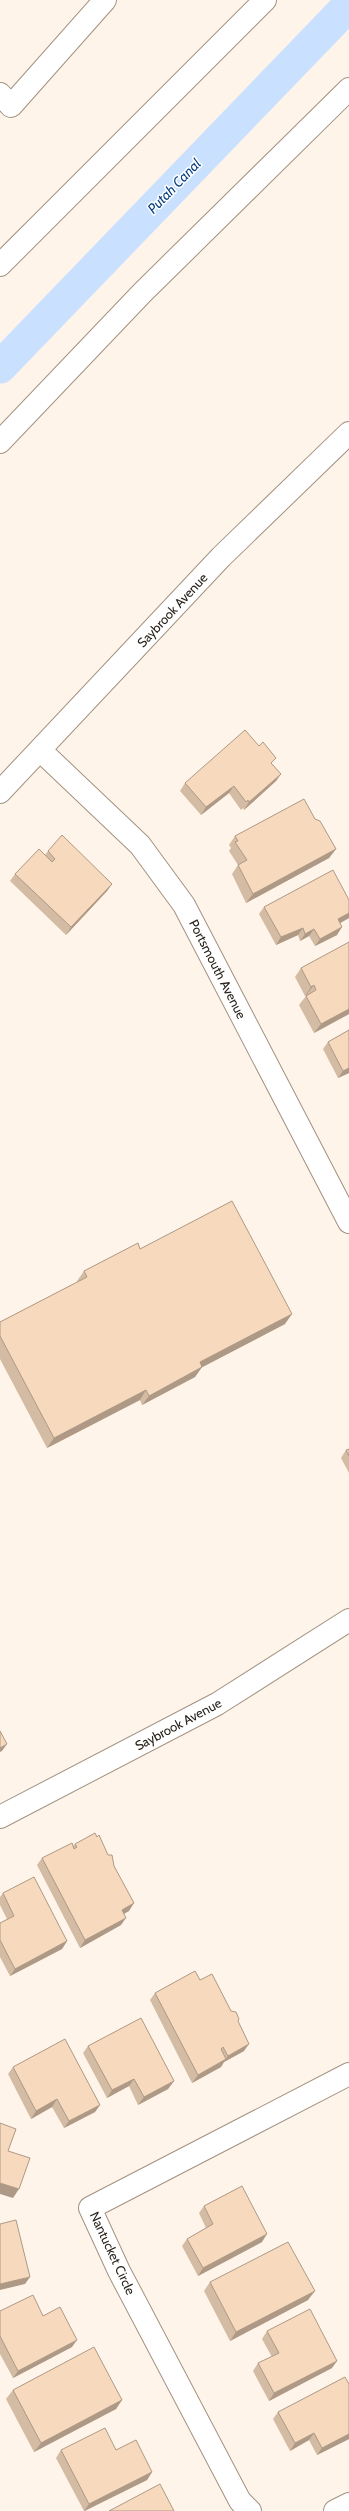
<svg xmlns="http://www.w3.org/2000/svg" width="349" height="2511" font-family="Cabin,sans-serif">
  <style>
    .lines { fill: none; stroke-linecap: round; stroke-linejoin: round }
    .canal { stroke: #c9e0ff; stroke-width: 33 }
    .minor-casing { stroke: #a29281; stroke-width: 24 }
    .minor { stroke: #fff; stroke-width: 22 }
    .wall { fill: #d4bba3 }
    .shaded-wall { fill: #ad9985 }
    .building { fill: #f7dabe; stroke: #ad9985 }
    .labels { text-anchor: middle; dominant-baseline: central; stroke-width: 3; stroke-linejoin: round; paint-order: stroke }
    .street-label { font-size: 13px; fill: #28221b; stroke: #fff }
    .water-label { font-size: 14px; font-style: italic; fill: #084283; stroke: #fff }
  </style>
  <rect width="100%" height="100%" fill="#fff4e9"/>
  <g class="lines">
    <!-- canal -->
    <path class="canal" d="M0,367L349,5"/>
    <defs>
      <g id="minor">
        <path d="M0,94L11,106L105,0"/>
        <path d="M0,265L265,0"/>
        <path d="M0,442L142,293L349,89"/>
        <path d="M40,750L140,845L184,905L349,1222"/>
        <path d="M0,792L221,557L349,433"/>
        <path d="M0,1817L217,1704L349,1620"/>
        <path d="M250,2511L240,2501L119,2271L90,2208L349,2074"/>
        <path d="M335,2511L349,2504"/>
      </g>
    </defs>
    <!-- minor casing -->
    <use href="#minor" class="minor-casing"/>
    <!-- minor -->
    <use href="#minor" class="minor"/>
  </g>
  <!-- wall -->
  <g class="wall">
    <path d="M272,764L281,774L276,781L244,810L243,808L241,810L229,793L201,815L180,791L185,783Z"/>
    <path d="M315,819L336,849L329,858L246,903L232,874L238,865L229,851L231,848L229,845L235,836Z"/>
    <path d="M48,851L112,884L107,891L66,935L10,881L15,874L45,855Z"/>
    <path d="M349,900V918L340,923L337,935L315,946L309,936L300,941L298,935L276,945L259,914L264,907Z"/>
    <path d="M301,968L349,1014L314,1033L299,1005L306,996L308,995L305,996L295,977Z"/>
    <path d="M349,1030V1073L338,1078L323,1049L328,1042Z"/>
    <path d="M140,1249L285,1324L202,1367L195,1377L142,1405L140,1400L47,1448L0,1359V1322L77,1282V1281L84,1271Z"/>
    <path d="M349,1449V1473L341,1458L346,1450Z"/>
    <path d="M75,1844L108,1855L114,1866L129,1911L124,1914L121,1925L80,1948L37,1865L42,1858L73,1846Z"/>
    <path d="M3,1893L67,1941L62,1949L10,1976L0,1957V1923L7,1919L0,1905V1897Z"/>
    <path d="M200,1980L231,2011L238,2021L244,2051L224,2062L221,2067L192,2083L150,2000L155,1993Z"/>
    <path d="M88,2046L174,2081L168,2089L138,2105L129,2086L107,2098L83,2053Z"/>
    <path d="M13,2067L100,2105L95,2112L64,2128L52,2107L31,2119L8,2074Z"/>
    <path d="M204,2206L262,2242L198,2276L182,2246L187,2239L206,2228L199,2213Z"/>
    <path d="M210,2282L308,2300L230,2341L204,2291Z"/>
    <path d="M0,2311L43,2316L72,2347L13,2378L0,2354Z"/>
    <path d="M267,2331L332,2368L269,2401L253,2371L258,2363L272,2357L262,2339Z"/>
    <path d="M349,2384V2439L317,2455L309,2440L290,2451L273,2419L278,2412Z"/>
    <path d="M13,2390L122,2400L116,2409L34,2452L6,2399Z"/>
    <path d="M61,2450H116L152,2472L147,2480L85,2511H84L56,2458Z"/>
  </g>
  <!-- shaded-wall -->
  <g class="shaded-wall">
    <path d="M281,774L276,781L244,810L249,802Z"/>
    <path d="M234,786L229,793L201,815L206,807Z"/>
    <path d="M336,849L329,858L246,903L253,894Z"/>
    <path d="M112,884L107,891L66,935L71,927Z"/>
    <path d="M349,913V918L333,927L338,919Z"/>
    <path d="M342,927L337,935L315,946L320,939Z"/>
    <path d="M303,928L298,935L276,945L281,937Z"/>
    <path d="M314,929L309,936L300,941L305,934Z"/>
    <path d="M314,985L307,994L305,996L311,987Z"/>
    <path d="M349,1009V1014L314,1033L321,1024Z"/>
    <path d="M349,1068V1073L338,1078L343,1071Z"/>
    <path d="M292,1314L285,1324L193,1372L200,1362Z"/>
    <path d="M202,1367L195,1377L142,1405L149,1396Z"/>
    <path d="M146,1390L140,1400L47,1448L54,1438Z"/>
    <path d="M7,1744L2,1751L0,1752V1748Z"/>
    <path d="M134,1903L129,1911L117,1917L122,1910Z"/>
    <path d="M126,1918L121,1925L80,1948L85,1940Z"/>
    <path d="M67,1941L62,1949L10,1976L15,1969Z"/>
    <path d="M249,2044L244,2051L224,2062L221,2067L192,2083L198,2075L225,2060L228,2056Z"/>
    <path d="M134,2079L129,2086L107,2098L112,2090Z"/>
    <path d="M174,2081L168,2089L138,2105L144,2097Z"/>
    <path d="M57,2099L52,2107L31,2119L36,2111Z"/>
    <path d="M100,2105L95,2112L64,2128L69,2121Z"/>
    <path d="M0,2183L19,2189L13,2198L0,2194Z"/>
    <path d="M267,2234L262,2242L198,2276L203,2268Z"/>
    <path d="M30,2277L25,2284L0,2290V2284Z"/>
    <path d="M315,2291L308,2300L230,2341L236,2332Z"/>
    <path d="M77,2340L72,2347L13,2378L18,2371Z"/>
    <path d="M337,2361L332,2368L269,2401L274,2393Z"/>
    <path d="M122,2400L116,2409L34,2452L41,2443Z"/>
    <path d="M314,2433L309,2440L290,2451L295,2443Z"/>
    <path d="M349,2434V2439L317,2455L322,2448Z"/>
    <path d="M152,2472L147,2480L84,2511L89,2504Z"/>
  </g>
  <!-- building -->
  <g class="building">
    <path d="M245,730L259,746L263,742L276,758L271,763L281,774L249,802L248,800L246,802L234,786L206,807L185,783Z"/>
    <path d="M304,799L315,819L320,821L336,849L253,894L238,865L247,860L235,842L238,841L235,836Z"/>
    <path d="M62,835L112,884L71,927L15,874L39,849L52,862L55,859L48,851Z"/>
    <path d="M333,870L349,900V913L338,919L342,927L320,939L314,929L305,934L303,928L281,937L264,907Z"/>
    <path d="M349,942V1009L321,1024L306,996L316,990L314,985L311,987L301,968Z"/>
    <path d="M349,1030V1068L343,1071L328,1042Z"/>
    <path d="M232,1201L292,1314L200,1362L202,1367L149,1396L146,1390L54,1438L0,1336V1322L87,1277L84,1271L138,1243L140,1249Z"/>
    <path d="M349,1449V1456L346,1450Z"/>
    <path d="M0,1731L7,1744L0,1748Z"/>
    <path d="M95,1833L97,1837L99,1835L108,1855H112L114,1866L134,1903L122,1910L126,1918L85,1940L42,1858L72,1843L74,1849L77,1847L75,1844Z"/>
    <path d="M34,1877L67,1941L15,1969L0,1940V1923L14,1916L3,1893Z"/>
    <path d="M195,1971L200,1980L212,1974L231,2011L236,2012L239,2019L238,2021L249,2044L228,2056L223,2047L221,2049L226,2059L198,2075L155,1993Z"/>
    <path d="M141,2018L174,2081L144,2097L134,2079L112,2090L88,2046Z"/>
    <path d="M65,2039L100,2105L69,2121L57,2099L36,2111L13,2067Z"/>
    <path d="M0,2123L16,2129L8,2151L30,2158L19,2189L0,2183Z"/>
    <path d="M242,2186L267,2234L203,2268L187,2239L213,2224L204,2206Z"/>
    <path d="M16,2220L30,2277L0,2284V2224Z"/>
    <path d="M288,2242L315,2291L236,2332L210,2282Z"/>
    <path d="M33,2295L43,2316L60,2307L77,2340L18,2371L0,2336V2311Z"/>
    <path d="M310,2309L337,2361L274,2393L258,2363L279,2353L267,2331Z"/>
    <path d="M94,2347L122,2400L41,2443L13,2390Z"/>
    <path d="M345,2377L349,2384V2434L322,2448L314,2433L295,2443L278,2412Z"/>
    <path d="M105,2428L116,2450L136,2440L152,2472L89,2504L61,2450Z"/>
    <path d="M160,2484L174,2511H109Z"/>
  </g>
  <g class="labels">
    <!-- street labels -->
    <g class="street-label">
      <text transform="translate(172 610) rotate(-47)">Saybrook Avenue</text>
      <text transform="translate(218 969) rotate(63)">Portsmouth Avenue</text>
      <text transform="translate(178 1724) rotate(-28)">Saybrook Avenue</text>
      <text transform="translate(113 2253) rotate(65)">Nantucket Circle</text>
    </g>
    <!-- water labels -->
    <g class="water-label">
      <text transform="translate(174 186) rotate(-46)">Putah Canal</text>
    </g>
  </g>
</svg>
